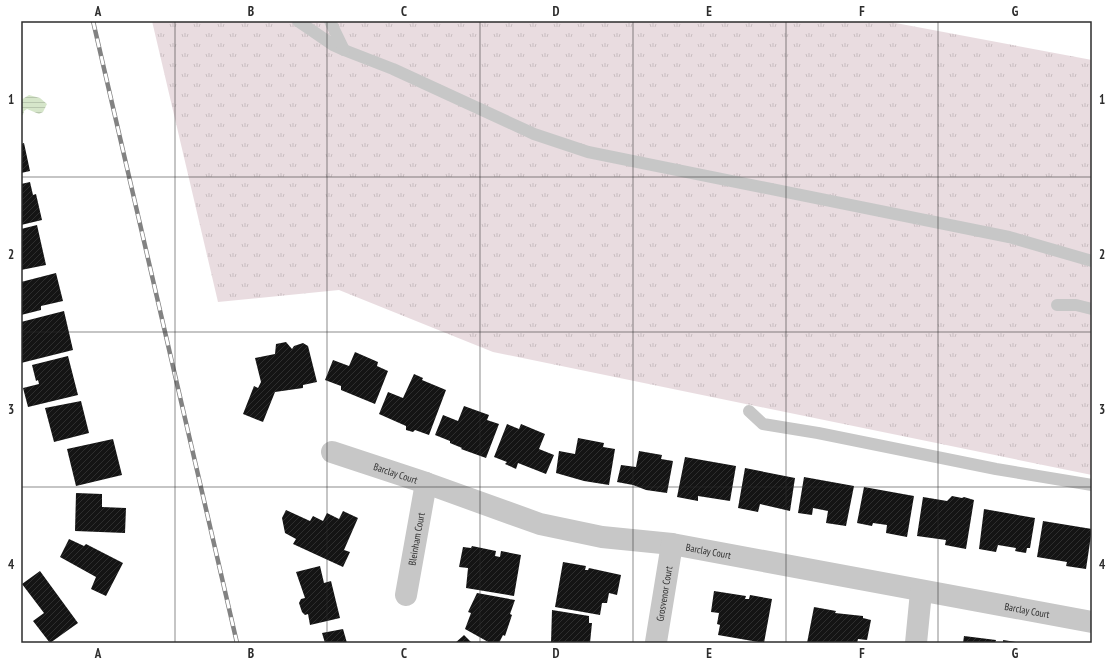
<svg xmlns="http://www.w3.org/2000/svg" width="1113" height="664" font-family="'PT Sans Narrow',sans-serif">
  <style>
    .grass { fill: url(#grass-tufts) }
    .water { fill: url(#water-rules) }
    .building { fill: url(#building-hatch) }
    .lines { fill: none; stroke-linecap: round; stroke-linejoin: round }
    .lane { stroke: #c7c7c7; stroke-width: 12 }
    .street { stroke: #c7c7c7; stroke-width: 22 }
    .rail-casing { stroke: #828282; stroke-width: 4.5 }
    .rail { stroke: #fff; stroke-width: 3; stroke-dasharray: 9; stroke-linecap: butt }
    .grid { fill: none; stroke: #2d2d2d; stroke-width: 1; stroke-opacity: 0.55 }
    .labels { text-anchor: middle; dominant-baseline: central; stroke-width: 4; stroke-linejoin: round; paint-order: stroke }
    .street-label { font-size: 10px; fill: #2d2d2d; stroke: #fff }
    .neatline { fill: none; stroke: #2d2d2d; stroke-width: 1.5 }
    .grid-label { font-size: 13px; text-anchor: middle; font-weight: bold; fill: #2d2d2d }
  </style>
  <defs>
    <pattern id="grass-tufts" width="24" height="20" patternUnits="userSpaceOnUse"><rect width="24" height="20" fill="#e9dce0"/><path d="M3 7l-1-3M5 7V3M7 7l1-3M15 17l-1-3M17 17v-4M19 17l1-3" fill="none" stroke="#c8bdc0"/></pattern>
    <pattern id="water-rules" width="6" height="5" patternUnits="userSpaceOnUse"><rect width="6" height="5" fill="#d6e6ca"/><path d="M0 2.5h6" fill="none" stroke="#b8c6ae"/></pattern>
    <pattern id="building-hatch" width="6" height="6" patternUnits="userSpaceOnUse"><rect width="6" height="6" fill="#141414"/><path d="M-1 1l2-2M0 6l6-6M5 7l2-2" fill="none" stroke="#2e2e2e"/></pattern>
  </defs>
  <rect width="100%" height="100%" fill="#fff"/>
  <!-- grass -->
  <path class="grass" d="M152,21H885L1092,60V475L493,352L339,290L218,302Z"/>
  <!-- water -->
  <path class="water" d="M29,95L40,98L47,104L43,112L39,114L27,109L24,111L23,115H21V100Z"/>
  <!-- building -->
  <g class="building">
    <path d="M24,143L30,171L21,173V144Z"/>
    <path d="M30,182L33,195L36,194L42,220L21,225V184Z"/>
    <path d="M37,225L46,265L21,270V229Z"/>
    <path d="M56,273L63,301L41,306V310L21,315V282Z"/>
    <path d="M64,311L73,350L21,363V322Z"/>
    <path d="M286,342L292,349L294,346L303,343L308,346L317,382L303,385V388L275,392L263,422L243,414L254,386L258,388L261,382L255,358L275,354L276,344Z"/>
    <path d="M355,352L378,362L377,366L388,371L375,404L341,390V386L325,380L333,360L349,366Z"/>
    <path d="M68,356L78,395L28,407L23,388L39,384L38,380L36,381L32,365Z"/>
    <path d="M414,374L423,378L422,380L446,390L429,435L415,430L413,432L406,430V426L379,414L388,392L403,398Z"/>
    <path d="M81,401L89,433L54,442L45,408Z"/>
    <path d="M464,406L489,415L487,420L499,424L486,458L461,449L462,448L450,443V441L435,435L443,415L458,421Z"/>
    <path d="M507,424L519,429L521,424L545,434L539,449L554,455L546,474L518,463L516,469L505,464L507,462L494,457Z"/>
    <path d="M578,438L604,443L603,447L615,449L609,485L584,481L556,473L559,451L575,454Z"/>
    <path d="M113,439L122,475L76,486L67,449Z"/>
    <path d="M639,451L662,455L661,459L673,461L667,493L646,490L633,485L617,482L621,465L636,467Z"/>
    <path d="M685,457L736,466L730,501L698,496V501L677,497Z"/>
    <path d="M745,468L795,478L790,511L760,504L758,512L738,508Z"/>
    <path d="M804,477L854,486L846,526L826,523L828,511L813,508L812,515L798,513Z"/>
    <path d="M864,487L914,496L907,537L886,533L887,525L873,523L872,526L857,523Z"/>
    <path d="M76,493L102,494V507L126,508L125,533L75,531Z"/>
    <path d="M952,496L962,498L964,497L974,500L966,549L945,545L946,540L917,536L923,497L947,501Z"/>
    <path d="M984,509L1035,518L1030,548H1027L1026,553L1015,551L1016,548L998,545L996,552L979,549Z"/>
    <path d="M286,510L310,521L313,516L323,521L327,513L339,519L343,511L358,518L344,550L350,552L343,567L293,544L296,539L285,533L282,518Z"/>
    <path d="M1043,521L1092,529L1086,569L1066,566L1067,562L1037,557Z"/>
    <path d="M69,539L84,546L86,544L123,563L106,596L91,589L96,577L60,557Z"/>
    <path d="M472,546L496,551L495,556L500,557L501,551L521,555L514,596L466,588L468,568L459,567L463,547L471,548Z"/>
    <path d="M563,562L586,566L585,570H588L589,568L621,575L617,595L609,593L607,603H602L600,615L555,607Z"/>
    <path d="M320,566L324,583L331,581L340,618L310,625L308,614L305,615L302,612L299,603L301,599L305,598L296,572Z"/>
    <path d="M40,571L78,623L50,643L33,621L44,613L22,584Z"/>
    <path d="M714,591L746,596L745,599H749L750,595L772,599L764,643L718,635L720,625L717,624L719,613L711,612Z"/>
    <path d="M477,593L515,600L510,614L512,615L505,636L503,635L499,643H490L465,629L471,613L468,612Z"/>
    <path d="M814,607L836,611L835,613L863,616V618L871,620L867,640L858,639L857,643H807Z"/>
    <path d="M552,610L589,616V623H592L590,643H551Z"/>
    <path d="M343,629L347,643H325L322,633Z"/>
    <path d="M464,635L472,643H455L463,636Z"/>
    <path d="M964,636L996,640L995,643H963Z"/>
    <path d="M1003,640L1016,642V643H1003Z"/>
  </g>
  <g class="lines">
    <!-- lane -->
    <g class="lane">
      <path d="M298,21L333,45L344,50L393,69L534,134L588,152L1009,237L1092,261"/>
      <path d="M330,21L344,50"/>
      <path d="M1057,305H1076L1092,309"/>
      <path d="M749,411L763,424L818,433L996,469L1092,485"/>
    </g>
    <!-- street -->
    <g class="street">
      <path id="s1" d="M332,452L426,483L540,524L602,537L672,544L1092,622"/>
      <path id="s2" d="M406,595L426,483"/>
      <path id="s3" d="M656,642L672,544"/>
      <path d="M916,643L921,592"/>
    </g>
    <defs>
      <path id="rail" d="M93,21L237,643"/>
    </defs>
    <!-- rail casing -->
    <use href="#rail" class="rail-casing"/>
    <!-- rail -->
    <use href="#rail" class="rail"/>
  </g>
  <!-- grid -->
  <path class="grid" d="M175,21V643M327,21V643M480,21V643M633,21V643M786,21V643M938,21V643M21,177H1092M21,332H1092M21,487H1092"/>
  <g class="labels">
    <!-- street labels -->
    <g class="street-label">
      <text stroke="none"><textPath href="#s1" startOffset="67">Barclay Court</textPath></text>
      <text stroke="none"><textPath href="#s2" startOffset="57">Bleinham Court</textPath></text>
      <text stroke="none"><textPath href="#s1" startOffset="391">Barclay Court</textPath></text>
      <text stroke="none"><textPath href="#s3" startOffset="49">Grosvenor Court</textPath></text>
      <text stroke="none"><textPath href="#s1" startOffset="715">Barclay Court</textPath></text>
    </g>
  </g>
  <!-- border -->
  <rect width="1113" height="664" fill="none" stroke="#ffffff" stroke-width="44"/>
  <rect x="22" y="22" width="1069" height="620" class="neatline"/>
  <g class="grid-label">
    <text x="98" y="16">A</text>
    <text x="251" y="16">B</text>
    <text x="404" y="16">C</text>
    <text x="556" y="16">D</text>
    <text x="709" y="16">E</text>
    <text x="862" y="16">F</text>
    <text x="1015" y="16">G</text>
    <text x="11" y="104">1</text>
    <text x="1102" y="104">1</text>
    <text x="11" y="259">2</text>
    <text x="1102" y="259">2</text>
    <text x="11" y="414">3</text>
    <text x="1102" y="414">3</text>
    <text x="11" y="569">4</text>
    <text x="1102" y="569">4</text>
    <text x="98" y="658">A</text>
    <text x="251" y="658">B</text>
    <text x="404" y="658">C</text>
    <text x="556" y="658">D</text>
    <text x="709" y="658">E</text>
    <text x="862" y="658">F</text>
    <text x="1015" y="658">G</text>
  </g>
</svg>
